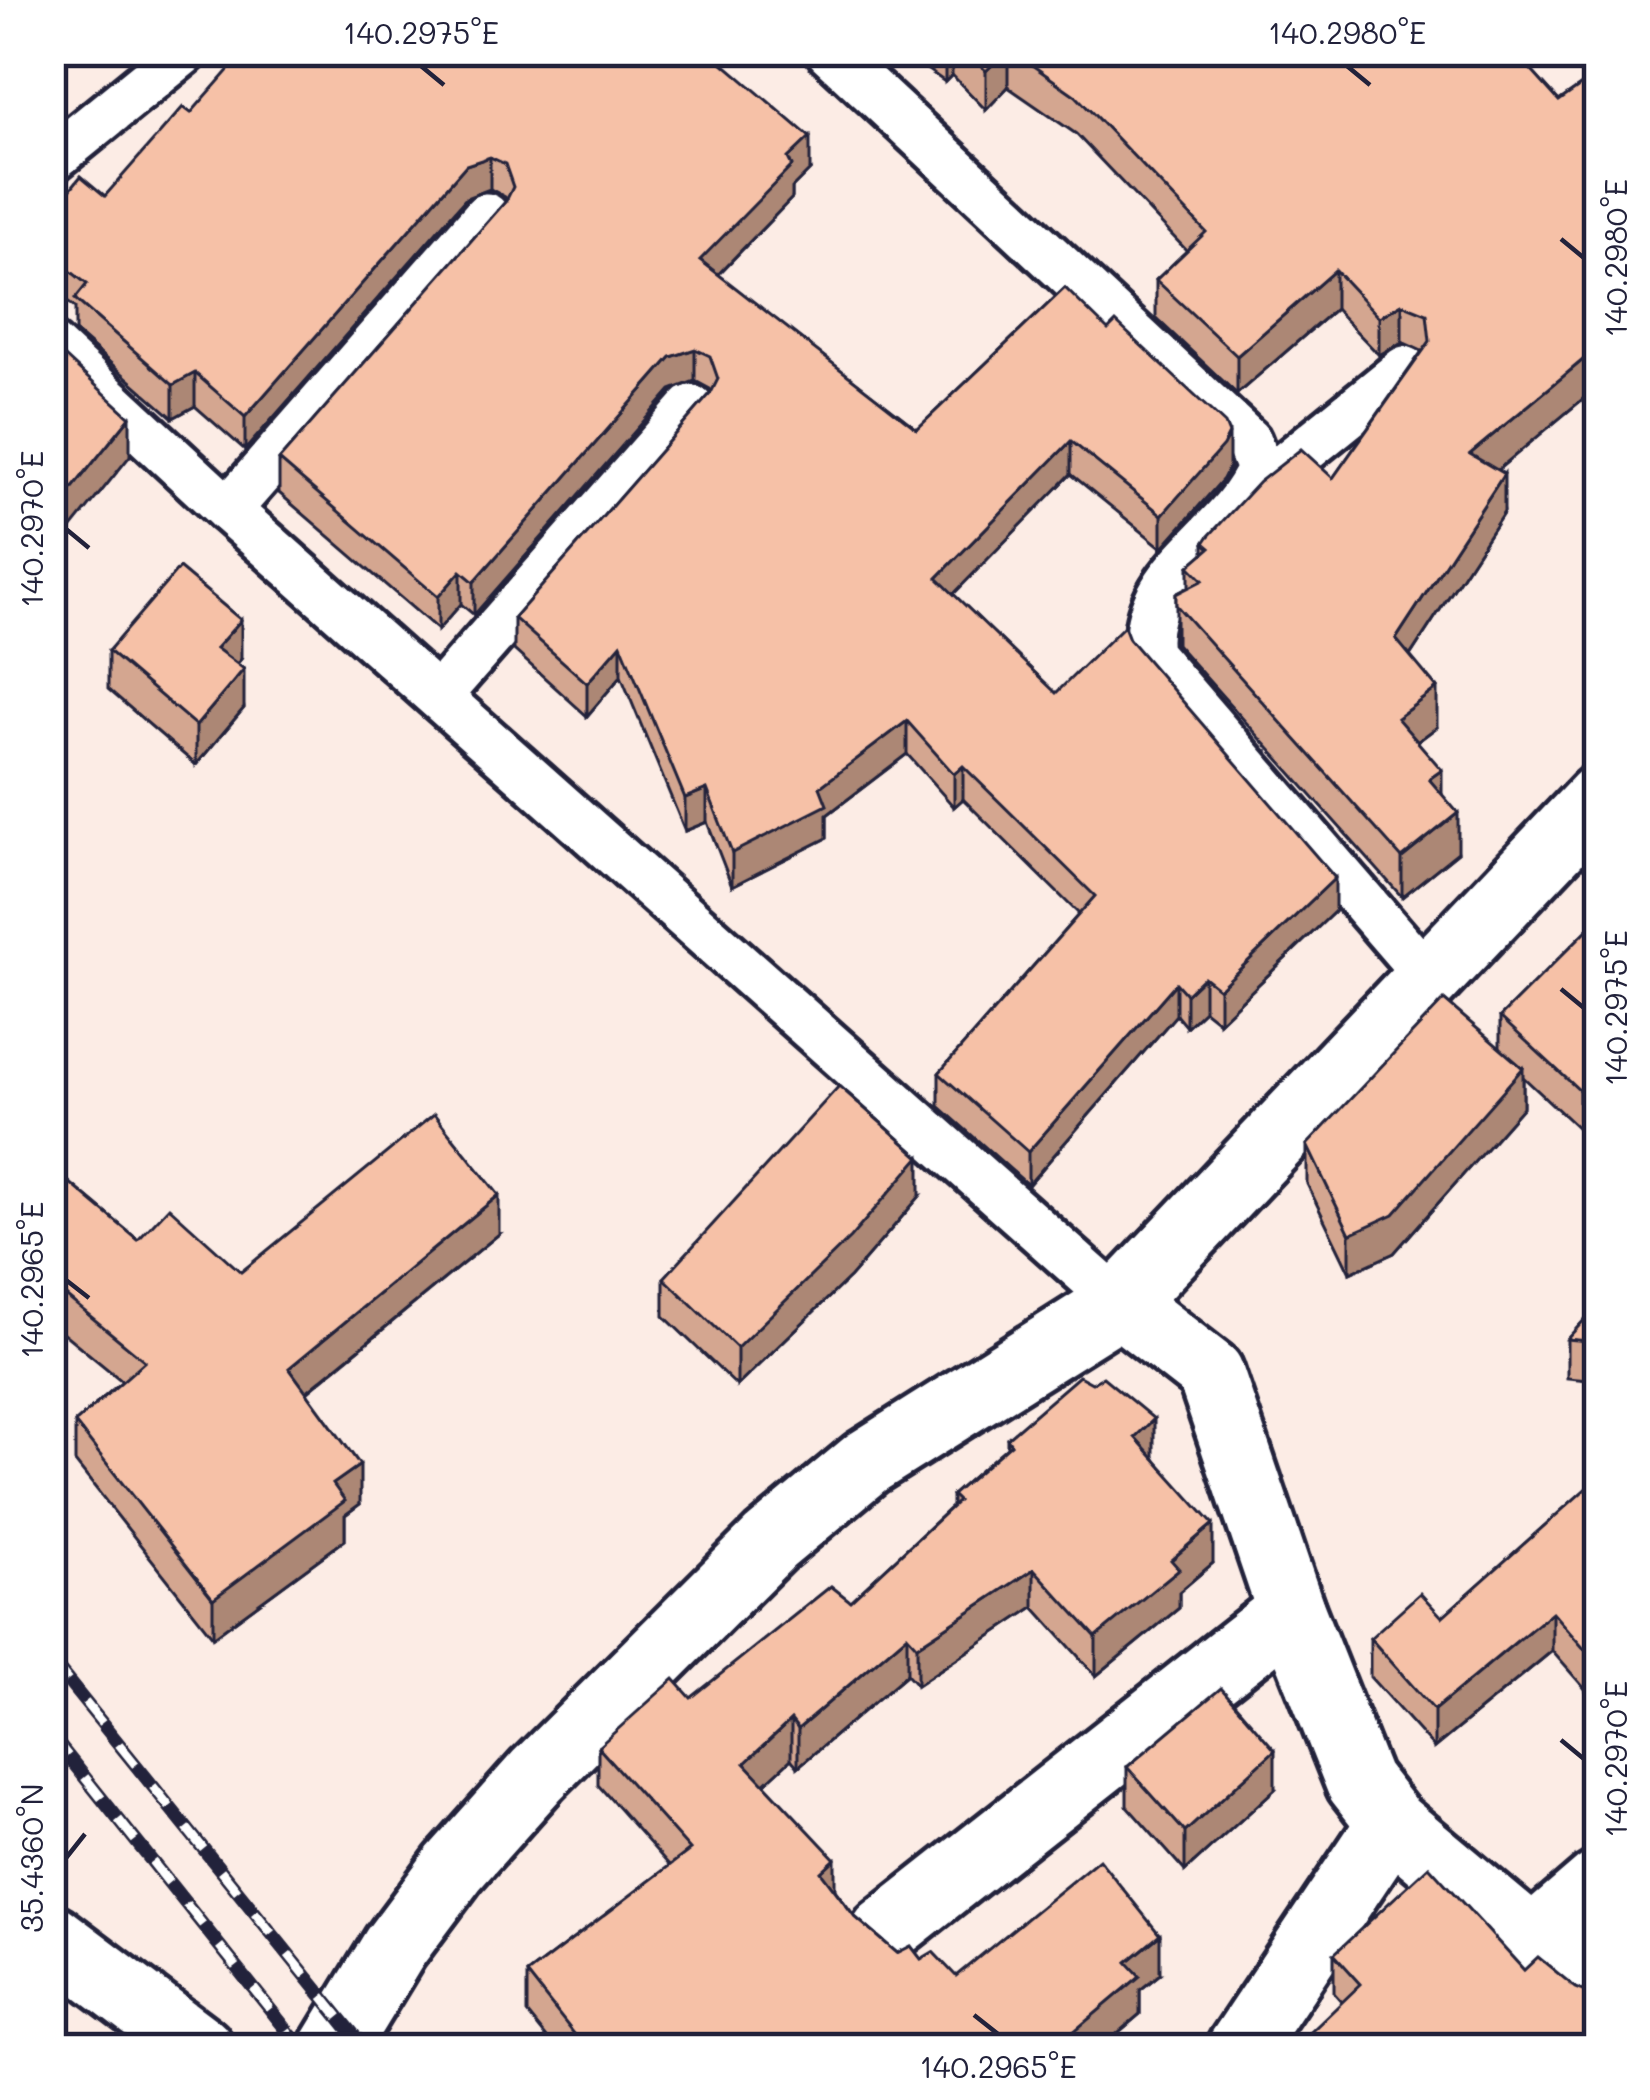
<svg xmlns="http://www.w3.org/2000/svg" width="1650" height="2100" font-family="Mali,sans-serif">
  <style>
    .lines { fill: none; stroke-linecap: round; stroke-linejoin: round }
    .service-casing { stroke: #22223b; stroke-width: 54 }
    .minor-casing { stroke: #22223b; stroke-width: 75 }
    .service { stroke: #fff; stroke-width: 45 }
    .minor { stroke: #fff; stroke-width: 66 }
    .rail-casing { stroke: #22223b; stroke-width: 14 }
    .rail { stroke: #fff; stroke-width: 9; stroke-dasharray: 27; stroke-linecap: butt }
    .wall { fill: #d4a690; stroke: #22223b; stroke-width: 3 }
    .shaded-wall { fill: #ac8775; stroke: #22223b; stroke-width: 3 }
    .building { fill: #f6c1a7; stroke: #22223b; stroke-width: 3 }
    .ticks { fill: none; stroke: #22223b; stroke-width: 4.5 }
    .neatline { fill: none; stroke: #22223b; stroke-width: 4.5 }
    .ticks-label { font-size: 30px; text-anchor: middle; fill: #22223b }
  </style>
  <rect width="100%" height="100%" fill="#fcece5"/>
  <filter id="ink" filterUnits="userSpaceOnUse"><feTurbulence type="fractalNoise" baseFrequency=".00833" numOctaves="2"/><feDisplacementMap in="SourceGraphic" scale="24" xChannelSelector="R" yChannelSelector="G"/><feConvolveMatrix kernelMatrix="1 2 1 2 8 2 1 2 1" color-interpolation-filters="sRGB"/></filter>
  <g filter="url(#ink)">
    <g class="lines">
      <defs>
        <g id="service">
          <path d="M829,51L1248,441L1259,469C1229,540 1137,573 1149,654L1427,976"/>
          <path d="M51,160L185,51"/>
          <path d="M51,346L228,510L1120,1303"/>
          <path d="M1259,487L1405,369"/>
          <path d="M228,510L486,216"/>
          <path d="M438,696L691,408"/>
        </g>
        <g id="minor">
          <path d="M1120,1303L1210,1373L1291,1611L1359,1782L1391,1823L1599,1997"/>
          <path d="M884,1932L1291,1611"/>
          <path d="M51,1937L200,2049"/>
          <path d="M1534,1940L1599,1884"/>
          <path d="M333,2049L395,1947L454,1868L537,1775L770,1543L866,1463L1120,1303L1599,798"/>
          <path d="M1240,2049L1391,1823"/>
        </g>
      </defs>
      <!-- service casing -->
      <use href="#service" class="service-casing"/>
      <!-- minor casing -->
      <use href="#minor" class="minor-casing"/>
      <!-- service -->
      <use href="#service" class="service"/>
      <!-- minor -->
      <use href="#minor" class="minor"/>
      <defs>
        <g id="rail">
          <path d="M51,1660L365,2049"/>
          <path d="M51,1735L302,2049"/>
        </g>
      </defs>
      <!-- rail casing -->
      <use href="#rail" class="rail-casing"/>
      <!-- rail -->
      <use href="#rail" class="rail"/>
    </g>
    <!-- wall -->
    <g class="wall">
      <path d="M901,51H1514L1559,101L1599,73V392L1596,388L1497,470L1504,512L1410,656L1437,727L1417,742L1442,794L1458,852L1402,897L1176,644V594L1189,587V566L1204,554V543L1333,478L1422,351L1402,342L1379,355L1335,309L1237,394L1156,318V280L1187,251L1076,134L1008,87L986,110L952,75L945,82Z"/>
      <path d="M191,113L810,170L792,188V198L718,275L917,429L1065,288L1229,467L1223,479L1162,548L1071,474L953,594L1056,693L1129,639L1335,911L1219,1022L1204,1010L1186,1027L1176,1015L1028,1185L939,1106V1073L1079,914L963,799L954,807L907,754L827,815V838L732,886L707,822L685,831L621,676L587,716L514,650V618L711,393L710,389L695,381L671,390L474,615L461,604L438,630L279,493V460L506,201L505,197L490,189L466,198L245,450L195,406L173,418L75,332V308L51,289V213L105,196Z"/>
      <path d="M108,651L241,659L237,664L244,708L196,765L108,689Z"/>
      <path d="M1599,918L1579,1129L1523,1077V1107L1394,1253L1350,1273L1307,1184V1145L1500,1049V1017Z"/>
      <path d="M51,1167L138,1240L241,1272L499,1234L307,1392L360,1504L345,1515V1540L213,1637L75,1462V1423L122,1381L51,1323Z"/>
      <path d="M920,1196L850,1277L737,1386L664,1316V1278Z"/>
      <path d="M1599,1304V1381L1567,1378V1339Z"/>
      <path d="M1007,1438L1154,1457L1213,1563L1179,1592V1608L1096,1676L1034,1607L917,1685L907,1674L798,1767L791,1759L764,1784L835,1890L855,1917L897,1953L921,1959L956,1976L1160,1974L1140,1990V2014L1099,2049H556L527,2013V1974L670,1866L598,1785V1747L691,1698L850,1601L952,1506V1495L1007,1447Z"/>
      <path d="M1599,1477L1586,1690L1552,1651L1434,1748L1370,1677V1638L1442,1617Z"/>
      <path d="M1127,1767L1275,1789L1185,1871L1127,1806Z"/>
      <path d="M1599,1903V1949L1595,1945V1906Z"/>
      <path d="M1334,1954L1524,1970L1594,1995L1342,2002L1334,1993Z"/>
    </g>
    <!-- shaded-wall -->
    <g class="shaded-wall">
      <path d="M945,51H952V75L945,82Z"/>
      <path d="M1006,51H1008V87L986,110V71Z"/>
      <path d="M810,137V170L792,188V198L700,293V260L788,158Z"/>
      <path d="M490,157V189L466,198L245,450V417L466,165Z"/>
      <path d="M1335,270V309L1237,394V356Z"/>
      <path d="M1402,304V342L1379,355V317Z"/>
      <path d="M695,349V381L671,390L474,615V582L671,357Z"/>
      <path d="M1596,349V388L1470,493V454Z"/>
      <path d="M195,373V406L173,418V385Z"/>
      <path d="M130,417V456L51,554V515Z"/>
      <path d="M1229,434V467L1223,479L1162,548V515Z"/>
      <path d="M1071,441V474L937,611V578Z"/>
      <path d="M1504,474V512L1396,677V639Z"/>
      <path d="M461,571V604L438,630V597Z"/>
      <path d="M241,620V659L216,687V648Z"/>
      <path d="M621,644V676L587,716V683Z"/>
      <path d="M244,669V708L196,765V726Z"/>
      <path d="M1437,688V727L1397,757V718Z"/>
      <path d="M907,721V754L827,815V838L732,886V853Z"/>
      <path d="M963,766V799L954,807V774Z"/>
      <path d="M1442,770V809L1429,779Z"/>
      <path d="M707,789V822L685,831V798Z"/>
      <path d="M1458,813V852L1402,897V858Z"/>
      <path d="M1335,878V911L1219,1022V989Z"/>
      <path d="M1204,977V1010L1186,1027V994Z"/>
      <path d="M1176,983V1015L1028,1185V1152Z"/>
      <path d="M1523,1068V1107L1394,1253L1350,1273V1234Z"/>
      <path d="M1599,1068V1107L1579,1129V1090Z"/>
      <path d="M920,1157V1196L850,1277L737,1386V1348Z"/>
      <path d="M499,1195V1234L289,1406V1368Z"/>
      <path d="M1154,1419V1457L1135,1475V1437Z"/>
      <path d="M360,1465V1504L345,1515V1540L213,1637V1599L333,1484Z"/>
      <path d="M1213,1524V1563L1179,1592V1608L1096,1676V1637L1171,1560Z"/>
      <path d="M1034,1569V1607L917,1685V1646Z"/>
      <path d="M1552,1612V1651L1434,1748V1710Z"/>
      <path d="M907,1635V1674L798,1767V1729Z"/>
      <path d="M1599,1641V1680L1586,1690V1651Z"/>
      <path d="M791,1720V1759L745,1802V1763Z"/>
      <path d="M1275,1750V1789L1185,1871V1832Z"/>
      <path d="M835,1859V1898L821,1872Z"/>
      <path d="M1160,1935V1974L1140,1990V2014L1099,2049H1053L1127,1962Z"/>
    </g>
    <!-- building -->
    <g class="building">
      <path d="M245,51H709L810,137L788,158L792,166L700,260L917,429L1065,288L1108,330L1116,322L1225,424L1229,434L1223,446L1162,515L1071,441L937,578L1056,693L1124,626L1129,639L1335,878L1219,989L1204,977L1186,994L1176,983L1028,1152L939,1073L1095,896L963,766L954,774L907,721L820,787L827,805L732,853L707,789L685,798L621,644L587,683L514,618L711,393L718,379L710,356L695,349L671,357L474,582L461,571L438,597L279,460L506,201L513,187L505,164L490,157L466,165L245,417L195,373L173,385L75,299L87,284L51,256V213L81,176L105,196L183,107L191,113Z"/>
      <path d="M967,51H1006L986,71Z"/>
      <path d="M1012,51H1514L1559,101L1599,73V353L1596,349L1470,454L1504,474L1396,639L1437,688L1397,718L1442,770L1429,779L1458,813L1402,858L1176,605V594L1203,580L1189,566L1210,548L1204,543L1208,537L1259,482L1301,449L1333,478L1430,341L1427,314L1402,304L1379,317L1335,270L1237,356L1156,280L1206,232L1076,96Z"/>
      <path d="M51,344L130,417L51,515Z"/>
      <path d="M179,568L241,620L216,648L244,669L196,726L108,651Z"/>
      <path d="M1599,918V1068L1579,1090L1500,1017Z"/>
      <path d="M1444,1000L1523,1068L1394,1214L1350,1234L1307,1145Z"/>
      <path d="M839,1086L920,1157L850,1238L737,1348L664,1278Z"/>
      <path d="M434,1114L499,1195L289,1368L360,1465L333,1484L345,1501L213,1599L75,1423L145,1361L51,1284V1167L138,1240L169,1207L241,1272Z"/>
      <path d="M1599,1304V1342L1567,1339Z"/>
      <path d="M1079,1376L1092,1383L1103,1377L1154,1419L1135,1437L1213,1524L1171,1560L1179,1569L1096,1637L1034,1569L917,1646L907,1635L798,1729L791,1720L745,1763L835,1859L821,1872L855,1917L897,1953L911,1946L921,1959L933,1952L956,1976L1099,1859L1160,1935L1127,1962L1140,1976L1053,2049H586L527,1974L690,1850L598,1747L674,1679L691,1698L831,1586L850,1601L958,1501L952,1495L1011,1444L1007,1438Z"/>
      <path d="M1599,1477V1641L1586,1651L1552,1612L1434,1710L1370,1638L1420,1593L1442,1617Z"/>
      <path d="M1221,1688L1275,1750L1185,1832L1127,1767Z"/>
      <path d="M1429,1866L1524,1970L1538,1957L1576,1988L1594,1995H1599V2047L1597,2049H1293L1361,1984L1334,1954Z"/>
    </g>
  </g>
  <!-- ticks -->
  <path class="ticks" d="M421,66L444,85M1347,66L1370,85M1561,239L1584,258M66,529L89,548M1561,989L1584,1008M66,1280L89,1298M1561,1740L1584,1759M66,1858L85,1834M974,2015L998,2034"/>
  <!-- margin -->
  <rect width="1650" height="2100" fill="none" stroke="#fff" stroke-width="132"/>
  <rect x="66" y="66" width="1518" height="1968" class="neatline"/>
  <g class="ticks-label">
    <text x="421" y="44">140.2975°E</text>
    <text x="1347" y="44">140.2980°E</text>
    <text transform="translate(1617 258) rotate(-90)" y="10">140.2980°E</text>
    <text transform="translate(33 529) rotate(-90)" y="10">140.2970°E</text>
    <text transform="translate(1617 1008) rotate(-90)" y="10">140.2975°E</text>
    <text transform="translate(33 1280) rotate(-90)" y="10">140.2965°E</text>
    <text transform="translate(1617 1759) rotate(-90)" y="10">140.2970°E</text>
    <text transform="translate(33 1858) rotate(-90)" y="10">35.4360°N</text>
    <text x="998" y="2078">140.2965°E</text>
  </g>
</svg>
